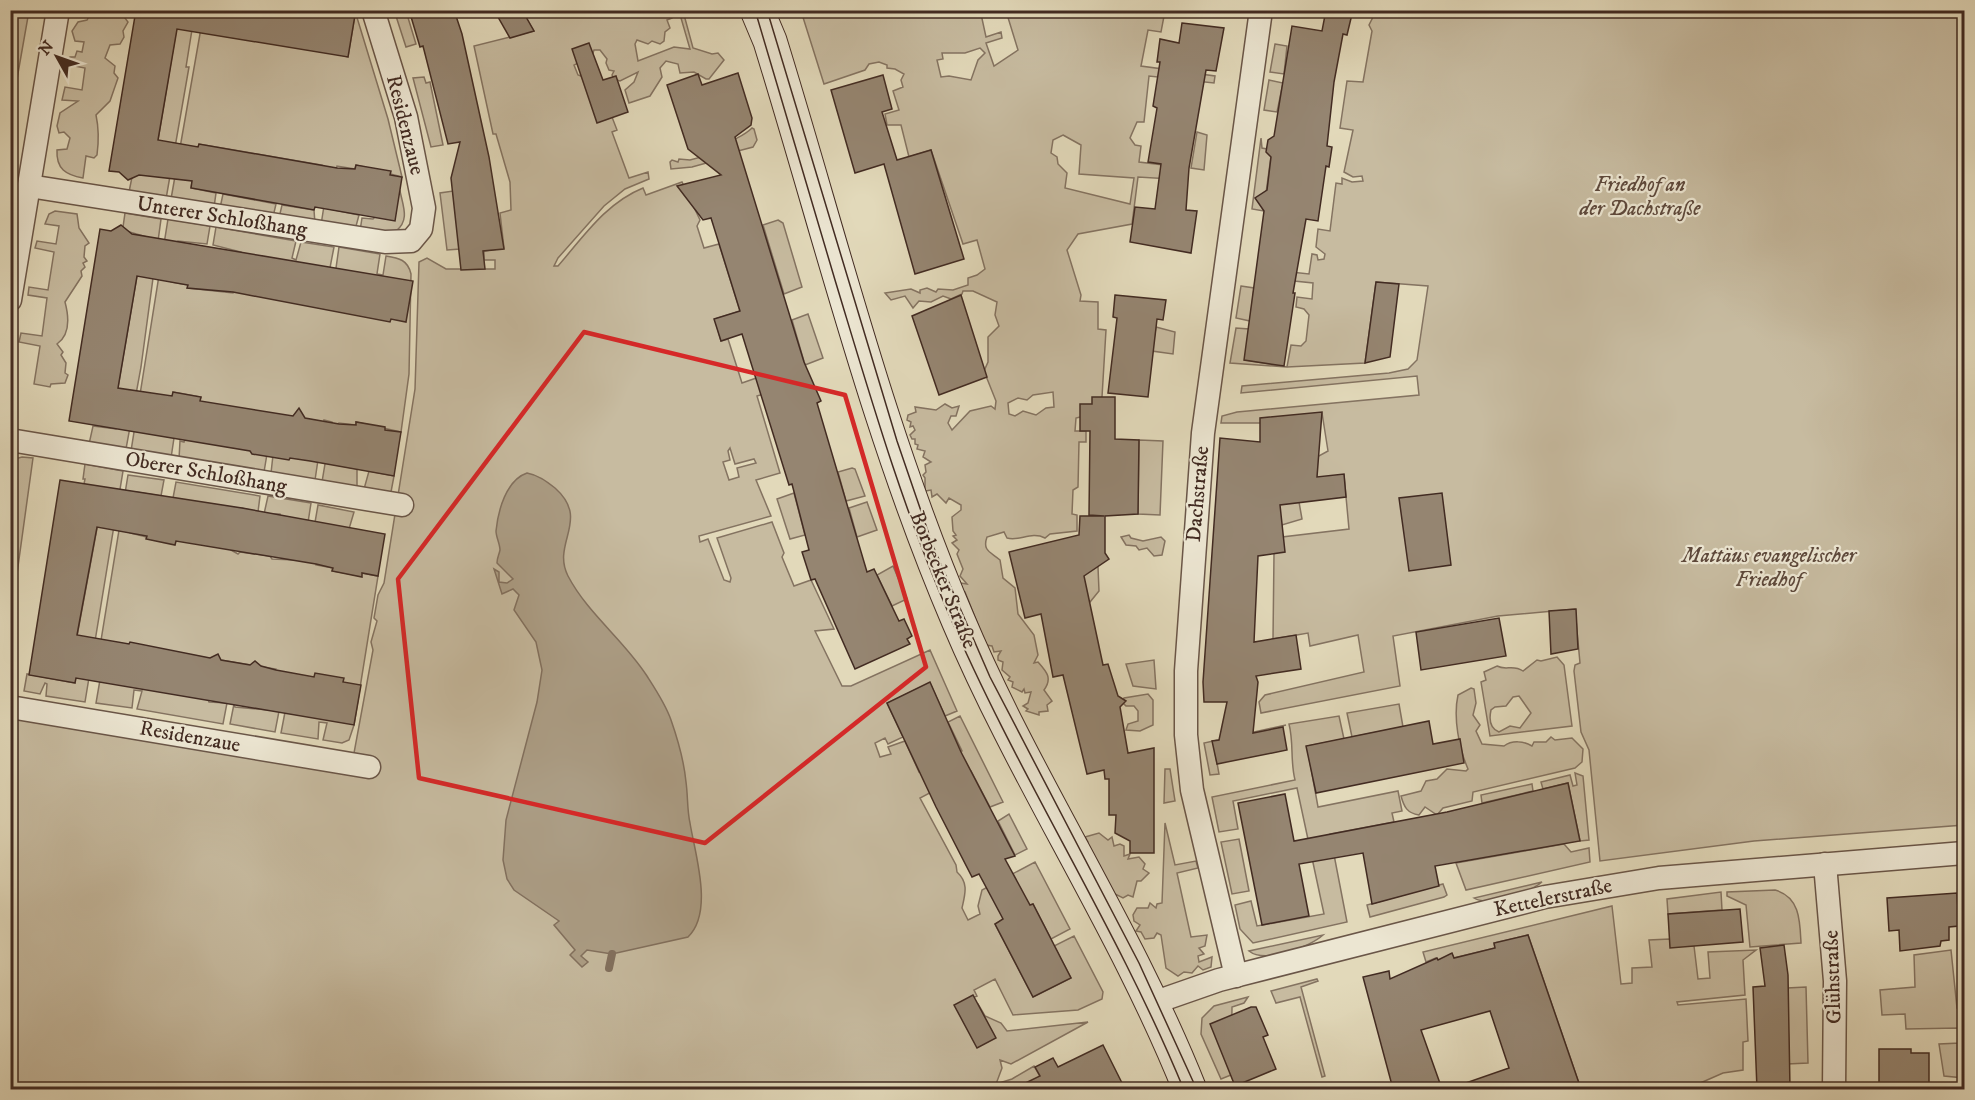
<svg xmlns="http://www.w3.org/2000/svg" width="1975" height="1100" font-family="'IM FELL DW Pica',serif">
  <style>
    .green { fill: #c7bba0; stroke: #847361; stroke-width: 1.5; fill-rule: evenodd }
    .water { fill: #ac9e86; stroke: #82705e; stroke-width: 1.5 }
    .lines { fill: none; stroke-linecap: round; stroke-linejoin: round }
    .stream { stroke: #82705e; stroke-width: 8 }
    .building { fill: #958571; stroke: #422b22; stroke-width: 1.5 }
    .street-casing { stroke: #6a5648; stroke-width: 25 }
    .secondary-casing { stroke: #422b22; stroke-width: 35 }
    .street { stroke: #ece6d2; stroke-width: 22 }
    .secondary { stroke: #ece6d2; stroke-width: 33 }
    .tram { stroke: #422b22; stroke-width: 1.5 }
    .marked { fill: none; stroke: #d62828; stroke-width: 4.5; stroke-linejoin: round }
    .labels { text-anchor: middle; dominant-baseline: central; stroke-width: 4.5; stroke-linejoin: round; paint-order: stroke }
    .street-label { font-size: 21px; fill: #422b22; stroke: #ece6d2 }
    .park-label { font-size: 21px; font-style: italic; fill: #5d483b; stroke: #ece6d2 }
  </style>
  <rect width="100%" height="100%" fill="#e2d9ba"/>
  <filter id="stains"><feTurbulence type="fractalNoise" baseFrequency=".00333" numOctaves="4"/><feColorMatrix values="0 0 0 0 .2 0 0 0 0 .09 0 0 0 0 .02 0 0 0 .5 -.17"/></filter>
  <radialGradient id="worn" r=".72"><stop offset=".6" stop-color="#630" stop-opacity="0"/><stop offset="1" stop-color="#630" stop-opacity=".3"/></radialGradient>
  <!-- green -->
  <g class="green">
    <path d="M11,10L29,11L11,113L10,11Z"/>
    <path d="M92,11H122V14L128,22L123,31L124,37L120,44L110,45L105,58L115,66L114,73L118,78L110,101L96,115C99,129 99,140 97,155L94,158L86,156L83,178C66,175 56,169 57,150L67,149L70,138L64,132L59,133L57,126L60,113L78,101L62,100L65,87L82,90L85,68L69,65L70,57H75L77,51L82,52L84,42L75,41L72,31L78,22L87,20Z"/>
    <path d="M195,11L186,67H189L166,199L129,192L132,177L158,140L178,20Z"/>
    <path d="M204,11L348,57L355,15L326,11H355L388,119L402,177L356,165L355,169L337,166L329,209L359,215L355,230L321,225L328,180L320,178L322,165L199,144L191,188L216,193L214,207L171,199Z"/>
    <path d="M406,11L416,44L406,47L395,13Z"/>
    <path d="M522,11H670L672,18L667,20L670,28L665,32L664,41L660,44L652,41L648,44L637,40L635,44L638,61L674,47L690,49L679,11H683L693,48L712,54L718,53L724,60L709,79H706L694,72L680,73L678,64L666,61L660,68L662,77L650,96L629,103L625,90L634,82L638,72L620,81L614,79L612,75L614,71L609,70L606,63L607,59L600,50H594L592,56L574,65L578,75L581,76L612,117L617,130L612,132L629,178L648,172L649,179L625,189L604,206L558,258L554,266H558C584,236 606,203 643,188L646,195L682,182L700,220L697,226L704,248L719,244L740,311L715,319L721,341L728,339L742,383L762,376L767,393L757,396L780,473L756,480L771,516L699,536L700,542L708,539L724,580L730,582L731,578L717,538L772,522L784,553L782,557L794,586L811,580L834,629L815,631L842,686H851L930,650L957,711L945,716L930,683L887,703L903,737L888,744L885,738L875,743L880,757L891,754L888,747L905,741L919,772L962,751L948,722L960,716L1003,802L990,807L971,771L920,798L956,865L957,872C969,883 965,894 962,908L968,920L980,914L978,906L982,890L1035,862L1070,929L1051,939L1033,904L995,924L1033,997L1071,978L1054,946L1074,936L1103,992L1102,999L1078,1010L1013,1015L995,979L974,990L977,996L964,1001L978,1004L985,1016L1001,1023L1007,1031L1088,1022L1011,1064L1000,1060L1002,1068L996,1084L1012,1079L1034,1066L1047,1089H1039L1036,1084L1020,1090L11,1089L10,707L352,764L373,650L371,642L377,621L374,618L378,595L384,583L415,389L419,262L427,258L446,269H495V260H484V251L504,248L500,213L511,210L510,182L496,134H493L474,46L534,31ZM730,448L735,464L754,459L756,463L737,468L739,477L729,480L723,462L730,460L728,451Z"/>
    <path d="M801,11H975L981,14L986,37L1001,32L1002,38L986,43L994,66L1018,50L1006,11H1165L1161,32L1148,30L1141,66L1215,76L1214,83L1149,76L1144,122H1137L1130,138L1135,145L1141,146L1139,162L1172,166L1171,179L1138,177L1132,224L1078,234L1067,250L1081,295L1080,301L1098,302V329L1106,330L1102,397L1080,417L1076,418L1075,431H1086V442H1079L1078,487L1073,490L1072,514L1077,515V531L1050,534L1045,538C1031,531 1019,542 1007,538L1004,532L987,537C982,551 991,552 1000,560L1003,578L1015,588L1018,614L1034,635L1038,655L1034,663L1038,662C1046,671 1053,678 1044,690L1052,701L1047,705L1048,711L1039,712V715L1026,711L1028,709L1023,706L1028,703L1031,692L1025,693L1024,689L1022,692L1012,687L1013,682L1008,680L1010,677L1002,670L1003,662L998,660V656L1001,651L994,652L992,646L986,645L965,592H962L960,583L967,584L960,576L963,569L957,554L959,550L952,543L957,540L953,536L956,535L953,531L952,517L961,510V505L949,498L946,503L937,494L932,497L931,490L925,491V478L923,475L926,472L925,465L931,462L923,457L925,451L917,449L918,445L915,444V439H912L910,435L915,430L913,426L910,427L911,422L907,420L908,415L916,412L915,407L936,410L945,404L952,408L959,406L956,416H951L948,423L952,430L970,411L991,406L995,409L996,401L984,371L988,362V337L999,326L995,315L997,302L973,291H963L962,294L951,299L943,296L931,302L919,301L913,308L905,296L891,300L885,293L911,289L920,293V290L927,288L936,292L938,289L953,290L968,285V278L977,275L985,269L977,240L963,244L931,150L909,157L901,125H887L885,114L899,110L893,91L903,87L901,80L904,74L895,69L887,68V65L879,62L869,64L865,70L824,84ZM980,48L985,53L978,60L971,80L949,76L941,77L937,60L943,59L942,53H965ZM1063,135L1081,145L1079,174L1134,178L1130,204L1065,188L1067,173L1058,164L1057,157L1051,153L1053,140ZM1053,392L1054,407L1046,408L1036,415L1023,411L1015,416L1009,414L1008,403L1018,398L1027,400L1033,395Z"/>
    <path d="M1358,11H1964V825L1754,841L1600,861L1589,750L1581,732L1574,671L1575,665L1580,663L1575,609L1498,616L1393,636L1400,686L1261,713L1259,702L1265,695L1364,672L1358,635L1310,646L1308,633L1273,639L1274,554L1282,537L1349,529L1344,475L1299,502L1302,519L1258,532L1315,454L1319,456L1328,451L1322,413L1260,423H1221L1222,416L1237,412L1419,395L1417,376L1241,393L1242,386L1389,373L1408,369L1417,360L1428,286L1376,282L1365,363L1287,367L1230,363L1236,328L1249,329L1245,360L1287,367L1291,345L1301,346L1306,341L1309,315L1304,309L1296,307L1297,297L1312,299L1313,283L1294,281L1282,271L1309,274L1312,254L1317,255L1318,260L1324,259L1325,254L1316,247L1318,229L1330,231L1336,183L1342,184V178L1352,182L1363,181L1362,176L1353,177L1344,172L1353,130L1340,128L1347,81L1363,82L1372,31L1369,25L1373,17L1357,14Z"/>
    <path d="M1275,44L1287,46L1284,74L1270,72Z"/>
    <path d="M424,77L426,83L430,82L443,145L431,147L413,78Z"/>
    <path d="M1269,80L1283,83L1277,112L1264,110Z"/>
    <path d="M752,128L754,129L757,140L753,147L738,151L721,148C734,138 743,137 752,128Z"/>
    <path d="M1197,132L1207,135L1204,170L1191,168Z"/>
    <path d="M1261,138L1262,148L1267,149L1271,156L1266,193L1258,199L1264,211L1252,209Z"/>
    <path d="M701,157L710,162L692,167L671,169L670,162L672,160L678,162L679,159L690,160Z"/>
    <path d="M400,191C403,206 410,220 396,231H360L362,218L373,219Z"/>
    <path d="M453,191L460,249L447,250L440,193Z"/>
    <path d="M223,194L276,204L273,217L220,208Z"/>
    <path d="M282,205L314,210L315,224L279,218Z"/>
    <path d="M55,211L77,214L79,228L89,243L85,246L84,257L87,261L83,263L85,267L81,271L82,276L65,302C69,317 70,335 57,344L63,352L61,355L66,363L65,373L68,375L65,383L51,384L50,387L34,384L40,346L19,342L21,333L42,336L47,298L28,295L29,287L48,290L54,252L35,248L37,241L56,244L59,226L45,224L49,214Z"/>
    <path d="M125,213L161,219L141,367L126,449L89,444L93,426L116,429L122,395L117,393L138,270L147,237L126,231L123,227Z"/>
    <path d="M168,219L210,226L207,244L178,241L171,282L188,285V288L233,293L241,252L213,245L216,227L296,241L292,258L296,260L301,242L334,247L323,304L334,282L339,247L380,254L377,274L383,275L386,256C399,258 408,260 411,274L409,374L401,432L356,422V425L339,423L331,464L357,469V488L322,482L332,422L324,420L315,480L271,473L273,455L267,454L264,472L179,459L180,441L184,442L201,397L173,392L174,438L171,458L131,451Z"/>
    <path d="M778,220L783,223L802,287L784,294L763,225Z"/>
    <path d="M1241,286L1254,288L1250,321L1236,318Z"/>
    <path d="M808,314L823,358L805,365L792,320Z"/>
    <path d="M1156,327L1175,332L1173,354L1152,351Z"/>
    <path d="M1139,440L1163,441L1160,515L1138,514Z"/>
    <path d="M22,457L33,458L11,617V524L16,485L11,484V460Z"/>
    <path d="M85,464L123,471L85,702L46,696L47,684L45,683L40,694L24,691L27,674L75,683V647L98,523L84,484L85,479H83Z"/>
    <path d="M852,468L855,469L865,496L846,501L838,472Z"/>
    <path d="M369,471L394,476L391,492L364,489Z"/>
    <path d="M128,475L164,480L161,496L137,492L130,533L175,544L173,498L176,482L260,496L258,512L242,508L240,509L231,550L238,554L240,552L270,556L272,559L294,560L280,514H264L268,496L311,503L303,555L309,557L318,505L354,512L349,529L324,524L316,565L333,568L332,571L361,576L362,573L378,576L354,725L349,740L342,743L323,740L327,723L319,722L318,739L281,733L291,681L285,680L275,732L230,724L234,704L235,707L268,710L276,669L195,656L209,702L227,703L223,724L137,709L142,691L134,690L132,708L96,703L101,674L97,665Z"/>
    <path d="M794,493L805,535L790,539L777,499Z"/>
    <path d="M867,502L877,530L857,537L849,508Z"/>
    <path d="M1129,535L1131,538L1143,541L1161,537L1165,541L1162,555L1154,556L1147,548L1139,550L1136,546L1126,545L1121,537Z"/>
    <path d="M1088,552L1098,567L1099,591L1090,602L1077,606L1069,568Z"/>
    <path d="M893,566L907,599L892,606L877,575Z"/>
    <path d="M1557,657L1564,665L1572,726L1490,736L1481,682L1486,680L1484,672L1497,666C1506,671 1513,664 1523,671L1537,660L1541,661ZM1519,696L1531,713L1520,728L1510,726L1499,732C1489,728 1489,719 1491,710L1495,707L1506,706L1513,697Z"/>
    <path d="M1154,660L1156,689L1133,686L1126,664Z"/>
    <path d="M1471,688L1474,689L1476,703L1473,715L1480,725L1476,731L1482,744L1504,746C1512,740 1524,741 1532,746L1534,742H1546L1551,737L1555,740L1572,738L1583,749L1582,762L1575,768L1473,792L1472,801L1443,808L1437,815L1425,807L1419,815C1407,813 1404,807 1401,796L1421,791L1426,781L1437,779L1447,769L1466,771L1468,769C1459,748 1453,718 1458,695Z"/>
    <path d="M1148,694L1153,700V725L1140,731L1126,730L1128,724L1138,721V711L1134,706H1126L1122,702L1124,698Z"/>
    <path d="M1399,704L1403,727L1352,737L1347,713Z"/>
    <path d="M1339,716L1344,739L1307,746L1318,807L1398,791L1402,811L1392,813L1394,822L1330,834L1347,922L1253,943L1240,929L1235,905L1251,901L1257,926L1324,914L1297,788L1233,801L1238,829L1219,832L1212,797L1295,780C1290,760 1294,744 1289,724Z"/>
    <path d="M1286,725L1213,741L1219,774L1210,775L1204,743Z"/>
    <path d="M1165,769H1170L1175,801L1164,803Z"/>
    <path d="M1575,773L1583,776L1589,840L1580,841L1568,783L1543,789L1541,782L1570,775L1573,786L1577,785Z"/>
    <path d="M1532,784L1533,791L1482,803L1481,795Z"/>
    <path d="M1009,814L1027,849L1015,855L998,821Z"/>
    <path d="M1165,823L1175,865L1196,861L1198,868L1177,873L1191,937L1207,935L1205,946L1199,948L1204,954L1198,956L1199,962L1212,957L1211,967L1203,970L1198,966L1192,973L1184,972L1178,976L1166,968L1161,935L1157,933L1154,938L1145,939L1141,932L1136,931L1140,925L1134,921L1133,915L1137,908H1148L1150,903L1156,908L1157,904L1162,903Z"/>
    <path d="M1099,833L1108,840L1112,837L1114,846L1120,844L1124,846V856L1130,854L1128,859L1139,857L1145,864L1143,869L1149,873L1141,881H1137L1133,897L1128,895L1123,898L1111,892L1085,844L1088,842L1085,837Z"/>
    <path d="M1239,839L1249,891L1232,894L1221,842Z"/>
    <path d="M1564,844L1571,852L1589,848L1590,862L1466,890L1456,863Z"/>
    <path d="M1542,882C1530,892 1487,907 1474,898Z"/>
    <path d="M1443,884L1447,895L1444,897L1370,917L1367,905Z"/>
    <path d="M1775,890C1800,897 1800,921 1801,943L1750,947L1746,905L1727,896V892Z"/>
    <path d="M1721,892L1722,910L1668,914L1667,899Z"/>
    <path d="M1612,906L1621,984L1632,983V968L1652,967L1649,940L1670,939L1694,946L1698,979L1710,978L1708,952L1756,950L1743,960L1745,995L1677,1002L1678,1005L1746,999L1748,1041L1743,1042V1070L1723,1073L1698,1084L1699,1089H1581L1528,935L1494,943L1495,948L1454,958L1452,954L1439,962L1436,958L1426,962L1423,952Z"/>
    <path d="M1323,935C1310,947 1265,964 1249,951Z"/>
    <path d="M1951,950L1957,1008H1964V1089V1078L1944,1076L1939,1044L1960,1043L1959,1028L1906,1029L1905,1014L1882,1015L1880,990L1915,987L1914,955Z"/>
    <path d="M1317,979L1318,981L1301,987L1325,1076L1322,1077L1300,997L1276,1003L1271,991Z"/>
    <path d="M1806,987L1808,1063L1787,1064L1767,1057L1789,1056L1787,988Z"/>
    <path d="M1248,997L1244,1003L1232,1007L1231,1075L1221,1079L1201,1034L1202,1018L1214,1006Z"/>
  </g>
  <!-- water -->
  <path class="water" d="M527,473C538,475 546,481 555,488C591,520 551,543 568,576C588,614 624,640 647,676C656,690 666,705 671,720C678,740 684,761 686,782C688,796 687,810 690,823C695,854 714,912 688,937L612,954L587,950L581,956L588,962L582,967L570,955L575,950L554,925L559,921L514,890L507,879L503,860L506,820L537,702L542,670L536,642L514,610L519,595L513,589L502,594L494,569L499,572V582L507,583L513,579L497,563C497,558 499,555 500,550C500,544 496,537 496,531C498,511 506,480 527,473Z"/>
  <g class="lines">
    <!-- stream -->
    <path class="stream" d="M609,968L612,954"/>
  </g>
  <!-- building -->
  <g class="building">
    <path d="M136,10H326L355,15L348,57L177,29L158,140L198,147L199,144L337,168L355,169L356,165L391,171L390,175L402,177L395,221L315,207L314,210L191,188L192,181L139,175L128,180L119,172L109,171Z"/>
    <path d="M409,10H454L462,34L489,157L504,249L483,251L485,269L461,270L451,178L460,142L448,144L423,46L420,47Z"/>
    <path d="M494,10H522L534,31L510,38Z"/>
    <path d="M1326,10L1352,14L1347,35L1343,34L1334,82L1327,146L1332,147L1329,167L1326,166L1318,221L1306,219L1293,293H1295L1284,366L1244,360L1264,211L1255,198L1267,190L1271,157L1266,152L1268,140L1274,136L1292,26L1322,31Z"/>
    <path d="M1182,23L1224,28L1216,71L1206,70L1189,168L1186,210L1197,211L1191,253L1130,242L1135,207L1155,209L1161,164L1148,162L1157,108L1153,106L1160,62H1157L1160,39L1179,43Z"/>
    <path d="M589,43L603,80L616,76L628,112L597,123L572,49Z"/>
    <path d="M738,73L752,118L751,125L735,137L804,362L821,401L817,403L867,572L874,569L899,621L904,619L912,636L907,639L910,644L855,669L815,579L811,580L802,552L809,550L792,484L789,485L742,334L721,341L714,319L740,311L711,218L703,220L677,186L721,175L688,149L667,85L698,74L702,85Z"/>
    <path d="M883,75L892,109L882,112L897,160L931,150L964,259L915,274L884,164L855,173L831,90Z"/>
    <path d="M121,225L132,234L413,281L406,322L391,319L390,322L233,292L187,288L188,285L137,276L118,388L172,396L173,392L201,397L200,401L293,416L299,408L305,418L339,424L356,425V422L385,427V430L401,432L394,476L310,461L290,458L289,460L252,454L250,451L69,421L100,229L111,231Z"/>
    <path d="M1376,282L1399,284L1390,357L1365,363Z"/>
    <path d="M961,295L987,377L939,395L912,316Z"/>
    <path d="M1115,295L1166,300L1163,320L1157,319L1148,397L1108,393L1117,318L1113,317Z"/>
    <path d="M1092,397H1115V439L1139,440L1138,514L1105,516V553L1109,559L1084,576L1103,665L1108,664L1118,696L1126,701L1120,707L1128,753L1154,748V853H1130V841L1115,833L1116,815H1109V779H1105L1104,770L1087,774L1063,675L1053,677L1041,614L1025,618L1009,552L1079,535L1080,516H1104L1089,515L1090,431H1080V404H1092Z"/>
    <path d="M1322,412L1317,477L1344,474L1346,497L1280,505L1285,552L1258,556L1254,642L1296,635L1301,669L1256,676L1258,682L1253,733L1283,727L1287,750L1217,764L1212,741L1219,740L1227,702H1204L1203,682L1220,438L1260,442V418Z"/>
    <path d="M60,480L242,508L385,534L378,576L362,573V577L332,571L333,568L316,564L176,541L175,545L146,539L147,536L97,527L77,635L129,644L130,642L210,658L218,654L221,660L250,665L255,661L261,666L276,670L314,677L315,673L344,678L343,682L361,685L354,725L76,678L75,683L29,675Z"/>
    <path d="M1442,493L1451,565L1409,571L1399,498Z"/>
    <path d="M1576,609L1578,649L1551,654L1549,611Z"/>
    <path d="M1499,618L1506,656L1421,670L1416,632Z"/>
    <path d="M930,682L961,752L1015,856L1005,859L1030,905L1033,904L1071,978L1033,997L995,924L1003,919L979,874L972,877L936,807L887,703Z"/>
    <path d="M1429,721L1433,744L1460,739L1464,763L1316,793L1306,746Z"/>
    <path d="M1568,783L1580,841L1435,866L1439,886L1372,904L1363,853L1299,864L1309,916L1262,925L1238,803L1285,794L1294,841L1447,812Z"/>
    <path d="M1957,893L1959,926L1949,927V940L1941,941L1940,946L1900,951L1899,930L1889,931L1887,898Z"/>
    <path d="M1740,909L1743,942L1670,948L1668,914Z"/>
    <path d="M1528,935L1581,1089H1457V1086L1509,1068L1490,1011L1421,1030L1442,1089H1393L1363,977L1389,971L1390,979L1437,958L1438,960L1452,953L1454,958L1495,948L1494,943Z"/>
    <path d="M1784,945L1788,975L1790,1089H1757L1753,987L1765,986L1760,948Z"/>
    <path d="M973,995L996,1038L977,1048L954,1005Z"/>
    <path d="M1251,1007H1256L1268,1035L1263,1037L1276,1069L1235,1086L1210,1024Z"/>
    <path d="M1103,1045L1125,1089H1013L1040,1076L1035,1067L1053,1058L1058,1067Z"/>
    <path d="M1879,1049H1911V1053H1929V1083L1879,1084Z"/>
  </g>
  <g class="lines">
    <defs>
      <g id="street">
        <path d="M29,186L385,242L411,241L421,229L424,208L406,117L373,10"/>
        <path d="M10,300L58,10"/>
        <path d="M10,440L402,505"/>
        <path d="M10,707L369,767"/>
        <path d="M1825,864L1835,981L1834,1090"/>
        <path d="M1236,976L1192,790L1186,735V671L1203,433L1261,10"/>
        <path d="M1153,1003L1219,980L1545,897L1659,878L1964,853"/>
      </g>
      <path id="secondary" d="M757,10L770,41C830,235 878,433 958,620C1026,781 1125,927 1190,1090"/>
    </defs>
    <!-- street casing -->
    <use href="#street" class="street-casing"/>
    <!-- secondary casing -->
    <use href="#secondary" class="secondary-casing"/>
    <!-- street -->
    <use href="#street" class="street"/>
    <!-- secondary -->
    <use href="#secondary" class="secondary"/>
    <!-- tram -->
    <g class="tram">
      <path d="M755,10C781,100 809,190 835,280C869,392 901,504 948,612C1018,776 1116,925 1184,1090"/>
      <path d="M767,10L897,441L933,546L990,677L1139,963L1197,1090"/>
    </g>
  </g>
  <!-- marked area -->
  <path class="marked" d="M584,332L845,395L926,667L705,843L419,778L398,579Z"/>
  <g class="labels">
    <!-- street labels -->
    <g class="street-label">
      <text transform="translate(405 125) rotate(76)">Residenzaue</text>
      <text transform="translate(222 217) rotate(9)">Unterer Schloßhang</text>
      <text transform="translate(206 473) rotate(10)">Oberer Schloßhang</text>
      <text transform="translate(1198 494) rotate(-85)">Dachstraße</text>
      <text transform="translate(943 580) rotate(68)">Borbecker Straße</text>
      <text transform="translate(190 737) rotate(10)">Residenzaue</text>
      <text transform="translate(1553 898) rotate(-12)">Kettelerstraße</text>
      <text transform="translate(1833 977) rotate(-92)">Glühstraße</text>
    </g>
    <!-- park labels -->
    <g class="park-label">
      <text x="1640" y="185">Friedhof an<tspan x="1640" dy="24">der Dachstraße</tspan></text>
      <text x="1769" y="556">Mattäus evangelischer<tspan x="1769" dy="24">Friedhof</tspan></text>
    </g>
  </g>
  <!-- margin -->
  <rect width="1975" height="1100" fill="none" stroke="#e2d9ba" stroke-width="36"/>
  <rect x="12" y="12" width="1951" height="1076" fill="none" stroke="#422b22" stroke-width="3"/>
  <rect x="18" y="18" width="1939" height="1064" fill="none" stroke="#422b22" stroke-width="1.5"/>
  <!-- north arrow -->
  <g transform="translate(57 57) rotate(310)" stroke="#ece6d2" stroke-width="4.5" paint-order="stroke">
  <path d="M0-4.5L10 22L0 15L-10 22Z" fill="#422b22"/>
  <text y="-9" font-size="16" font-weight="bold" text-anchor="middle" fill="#422b22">N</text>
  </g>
  <rect width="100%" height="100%" filter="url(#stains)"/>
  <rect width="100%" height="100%" fill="url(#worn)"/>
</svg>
